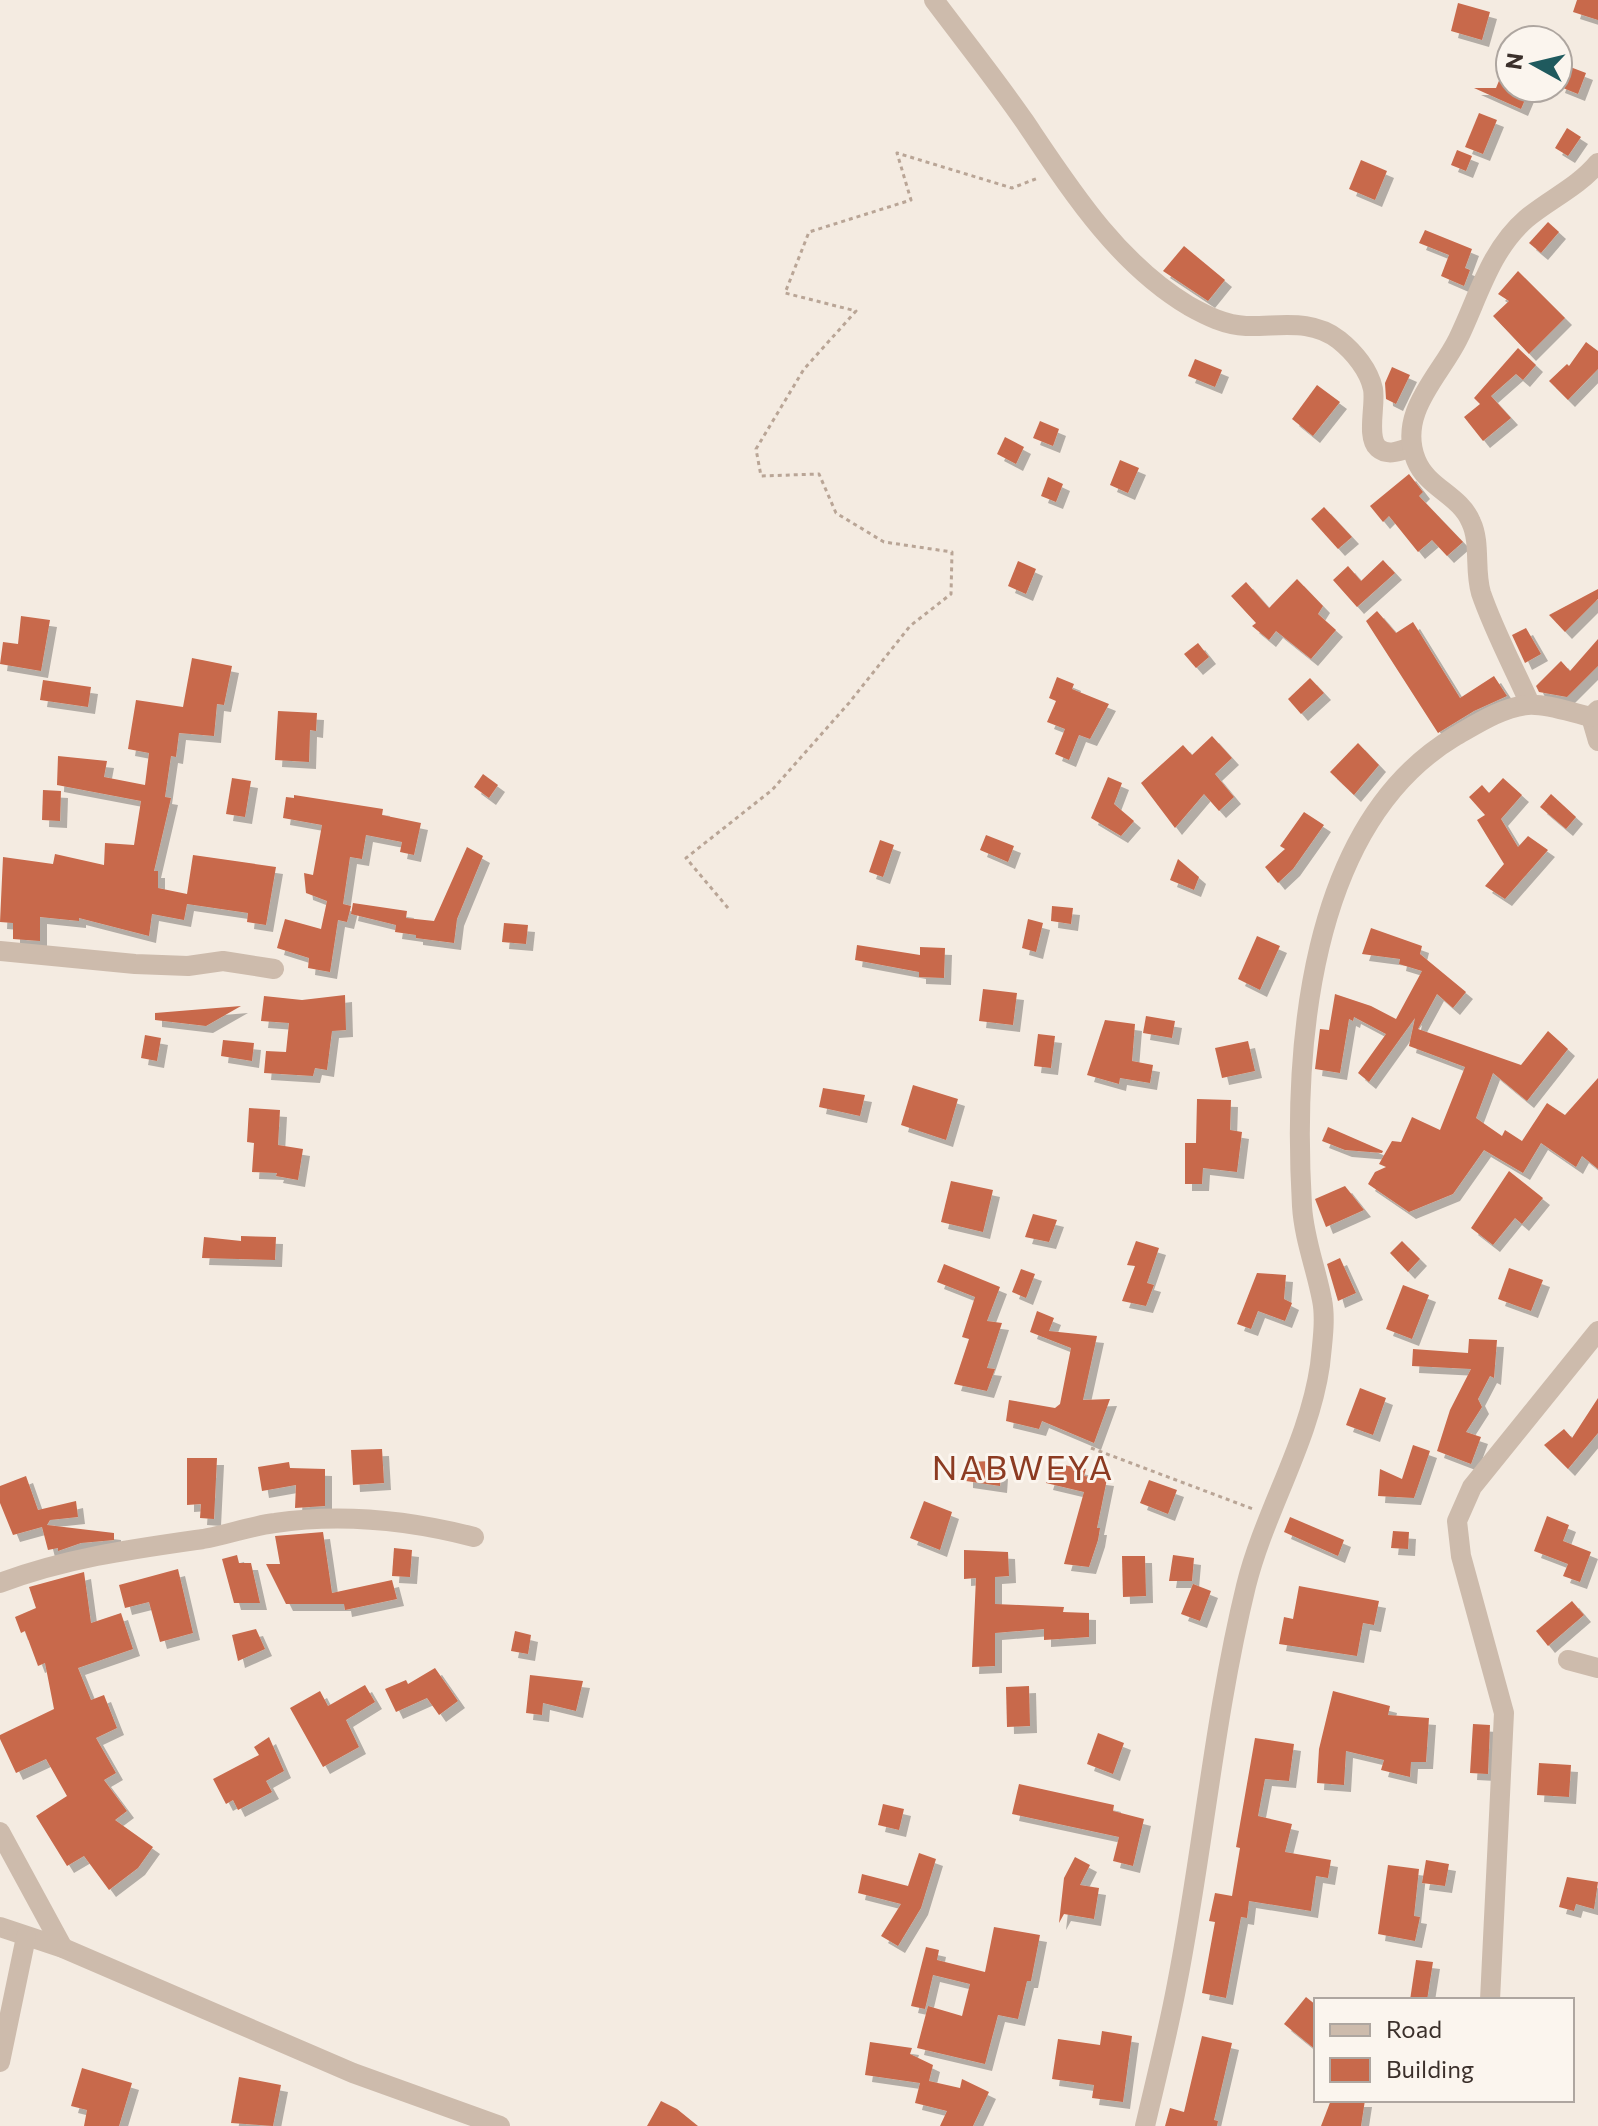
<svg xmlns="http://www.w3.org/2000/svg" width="1598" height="2126" font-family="Commissioner,sans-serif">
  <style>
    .building { fill: #c8694b; filter: url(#shadow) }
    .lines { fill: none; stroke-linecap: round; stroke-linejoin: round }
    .path { stroke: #b9a596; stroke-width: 3; stroke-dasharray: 4 4; stroke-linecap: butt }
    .minor { stroke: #cdbbac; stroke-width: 20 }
    .labels { text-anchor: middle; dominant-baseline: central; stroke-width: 6; stroke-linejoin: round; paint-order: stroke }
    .quarter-label { font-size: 34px; letter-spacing: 2px; fill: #8c3b22; stroke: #fbf5ee }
  </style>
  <defs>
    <filter id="shadow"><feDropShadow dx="7" dy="7" stdDeviation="0" flood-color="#0004"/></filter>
  </defs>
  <rect width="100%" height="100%" fill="#f4ebe1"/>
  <!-- building -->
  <g class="building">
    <path d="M1577,0H1598V20L1573,12Z"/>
    <path d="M1458,3L1490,12L1482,40L1451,31Z"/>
    <path d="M1510,54V88H1530L1521,109L1474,88H1496Z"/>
    <path d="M1565,65L1586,73L1578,94L1558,86Z"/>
    <path d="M1479,113L1497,120L1483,154L1465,147Z"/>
    <path d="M1567,128L1581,137L1568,156L1555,148Z"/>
    <path d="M1457,150L1472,156L1466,171L1451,165Z"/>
    <path d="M1361,160L1387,171L1375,200L1349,189Z"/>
    <path d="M1548,222L1559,232L1541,253L1529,243Z"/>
    <path d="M1425,230L1472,249L1465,268L1470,270L1464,286L1441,276L1449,255L1419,243Z"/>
    <path d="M1184,246L1225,280L1208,301L1163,271Z"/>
    <path d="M1518,271L1565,318L1529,354L1493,316L1509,301L1498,294Z"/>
    <path d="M1586,342L1598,351V369L1568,400L1549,381L1567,364L1569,366Z"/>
    <path d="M1518,348L1536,365L1523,380L1516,374L1491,396L1511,418L1483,441L1464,417L1480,404L1474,398Z"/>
    <path d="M1195,359L1222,370L1215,387L1188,376Z"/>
    <path d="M1392,367L1410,375L1396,404L1386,399L1385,383Z"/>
    <path d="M1317,385L1340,402L1313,436L1292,419Z"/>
    <path d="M1040,421L1059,429L1053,446L1033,438Z"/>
    <path d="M1005,437L1024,447L1016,464L997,454Z"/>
    <path d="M1120,460L1139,468L1128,493L1110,485Z"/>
    <path d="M1409,474L1423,492L1419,496L1463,542L1447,556L1432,540L1418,552L1389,516L1383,522L1370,506Z"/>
    <path d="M1048,477L1063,484L1056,502L1041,496Z"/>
    <path d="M1324,507L1352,537L1338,549L1311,519Z"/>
    <path d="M1383,560L1395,573L1357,607L1333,580L1348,566L1361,581Z"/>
    <path d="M1018,561L1036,569L1026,594L1008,586Z"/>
    <path d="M1297,579L1323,606L1318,614L1336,630L1311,659L1276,631L1269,640L1252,626L1256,623L1231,596L1246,582L1269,608Z"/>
    <path d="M1598,589V599L1565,632L1549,615Z"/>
    <path d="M1377,611L1396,633L1413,622L1460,698L1494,676L1507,696L1474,711L1438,733L1366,621Z"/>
    <path d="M21,616L50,620L41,671L0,664L3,642L18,644Z"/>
    <path d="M1526,628L1541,654L1525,663L1512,635Z"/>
    <path d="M1598,639V666L1567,697L1539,692L1536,686L1561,661L1570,671Z"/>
    <path d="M1198,643L1209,657L1196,668L1184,654Z"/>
    <path d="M192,658L232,666L224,705L217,704L214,736L179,733L176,757L171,756L165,797L171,798L154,871H158V888L187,894L193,855L276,867L266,925L247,922L248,913L187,904L184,920L152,914L149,936L79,918V921L40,917V941L13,939V923L0,922L3,857L53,864L55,854L104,865L105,843L134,845L141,801L57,785L58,756L107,761L104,777L145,785L149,753L128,749L136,700L183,707Z"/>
    <path d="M1057,677L1074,684L1072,689L1109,704L1090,739L1079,735L1069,760L1055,754L1065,729L1047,722L1056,701L1049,698Z"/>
    <path d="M1310,678L1324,693L1301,714L1288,699Z"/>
    <path d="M43,680L91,687L88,707L40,700Z"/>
    <path d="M278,711L317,713L316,731L310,730L309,762L275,760Z"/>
    <path d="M1212,736L1232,758L1215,774L1234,797L1219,811L1204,794L1175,828L1141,783L1183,745L1192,755Z"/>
    <path d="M1358,743L1379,765L1354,795L1330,772Z"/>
    <path d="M483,774L498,785L489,798L474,787Z"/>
    <path d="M1108,777L1122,783L1114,804L1134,821L1121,836L1091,818Z"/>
    <path d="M232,778L251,781L245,817L226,814Z"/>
    <path d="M1503,778L1522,795L1501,819L1518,847L1528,836L1548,850L1505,899L1485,886L1504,864L1477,820L1485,815L1469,797L1482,785L1489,793Z"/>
    <path d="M43,790L61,791L60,821L42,820Z"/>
    <path d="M1551,794L1576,817L1566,829L1540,807Z"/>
    <path d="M294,795L383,809L382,815L421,823L414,855L400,852L402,842L366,835L362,859L350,857L343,904L351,906L347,922L338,920L330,972L308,968L309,958L277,948L285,919L321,929L327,901L306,893L304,873L313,875L322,825L283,818L286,797L294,798Z"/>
    <path d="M1304,812L1324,825L1293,869L1278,883L1265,867L1285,849L1280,846Z"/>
    <path d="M986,835L1014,846L1008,862L980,850Z"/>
    <path d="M880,840L894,845L883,877L869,872Z"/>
    <path d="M467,847L483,856L457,919L454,943L416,938V935L395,932L396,925L351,914L353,903L407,911L406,918L434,921Z"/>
    <path d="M1178,859L1199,877L1194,890L1170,880Z"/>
    <path d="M1052,906L1073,908L1071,924L1051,921Z"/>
    <path d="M1028,919L1043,923L1036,952L1022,948Z"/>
    <path d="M504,923L528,925L526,944L502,942Z"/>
    <path d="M1371,928L1422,946L1420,954L1466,992L1453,1008L1437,994L1418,1029L1521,1065L1548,1031L1568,1049L1527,1101L1493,1073L1476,1118L1502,1136L1505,1130L1522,1141L1547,1103L1565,1115L1598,1078V1169L1582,1156L1576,1167L1541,1143L1523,1173L1484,1150L1453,1194L1409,1212L1368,1184L1375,1172L1386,1167L1379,1164L1392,1141L1401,1142L1412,1117L1440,1130L1465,1067L1409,1046L1415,1018L1369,1082L1358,1073L1386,1034L1354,1017L1353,1021L1349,1019L1340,1073L1315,1069L1320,1029L1329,1030L1335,994L1371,1006L1396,1019L1422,971L1399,964L1400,959L1362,954Z"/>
    <path d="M1257,936L1280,946L1260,990L1238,979Z"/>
    <path d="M857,945L920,955V947L945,948L944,978L919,977V972L855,960Z"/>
    <path d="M983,989L1017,993L1013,1025L979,1021Z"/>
    <path d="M345,995L346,1030L332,1031L327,1070L315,1068L313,1076L264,1073L266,1051L286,1052L289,1023L261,1021L264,996L302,1000Z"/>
    <path d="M241,1006L206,1026L155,1020V1013Z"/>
    <path d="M1146,1016L1175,1021L1172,1038L1143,1033Z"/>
    <path d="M1105,1020L1135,1024L1132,1061L1153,1065L1150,1083L1120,1078L1119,1084L1087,1075Z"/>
    <path d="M1038,1034L1055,1036L1051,1068L1034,1066Z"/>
    <path d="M145,1035L161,1038L157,1061L141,1058Z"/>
    <path d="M223,1040L254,1043L252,1061L221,1056Z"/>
    <path d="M1248,1041L1255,1071L1222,1078L1215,1048Z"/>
    <path d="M913,1085L958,1099L946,1140L901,1125Z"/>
    <path d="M823,1088L865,1095L860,1116L819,1107Z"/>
    <path d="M1197,1099L1231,1100L1230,1130L1242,1132L1237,1172L1203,1168L1202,1184H1185V1143H1196Z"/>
    <path d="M249,1108L280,1110L278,1145L303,1149L298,1180L276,1176L277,1173L252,1172L254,1143L247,1142Z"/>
    <path d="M1328,1127L1383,1151L1382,1153L1345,1150L1322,1141Z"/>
    <path d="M1509,1171L1543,1198L1522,1224L1515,1218L1493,1245L1471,1228Z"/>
    <path d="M951,1181L993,1190L983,1232L941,1222Z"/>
    <path d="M1345,1186L1364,1210L1326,1227L1315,1199Z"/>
    <path d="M1033,1214L1057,1220L1049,1242L1025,1237Z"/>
    <path d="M241,1236L276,1237L275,1260L202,1258L204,1237L241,1241Z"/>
    <path d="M1136,1241L1159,1248L1147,1283L1154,1285L1146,1306L1122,1301L1135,1266L1127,1265Z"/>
    <path d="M1402,1241L1420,1259L1408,1272L1390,1253Z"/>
    <path d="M1340,1258L1356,1293L1338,1301L1327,1264Z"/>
    <path d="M944,1264L1000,1287L987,1321L1002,1323L987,1368L995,1369L987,1391L954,1384L969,1339L962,1337L975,1297L937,1282Z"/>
    <path d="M1509,1268L1543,1280L1531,1311L1498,1299Z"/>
    <path d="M1021,1269L1035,1274L1026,1298L1012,1292Z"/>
    <path d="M1257,1273L1286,1275L1284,1299L1292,1303L1285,1321L1258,1311L1251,1329L1237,1324Z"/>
    <path d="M1403,1285L1429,1295L1412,1339L1386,1329Z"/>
    <path d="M1037,1311L1054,1318L1049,1331L1097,1336L1083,1400L1110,1399L1094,1443L1042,1421L1039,1429L1006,1421L1009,1400L1055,1408L1060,1404L1071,1348L1030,1332Z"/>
    <path d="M1469,1339L1497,1340L1494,1378L1490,1376L1478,1399L1482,1407L1466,1432L1481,1437L1471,1464L1437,1451L1450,1410L1471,1369L1412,1366L1413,1349L1468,1353Z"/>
    <path d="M1360,1388L1386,1398L1373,1435L1346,1425Z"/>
    <path d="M1598,1398V1433L1568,1469L1544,1445L1564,1429L1572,1438Z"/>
    <path d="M1413,1445L1430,1451L1414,1498L1378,1496L1380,1469L1402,1479Z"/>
    <path d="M382,1449L384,1483L353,1485L351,1450Z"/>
    <path d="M187,1458H217L214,1519L200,1518L201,1504L187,1505Z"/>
    <path d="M992,1461V1469L1001,1472L1000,1486L966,1481V1462Z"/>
    <path d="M289,1462L290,1468L325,1469V1506L295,1508L296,1485L262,1491L258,1467Z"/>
    <path d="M1052,1463L1086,1469L1084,1476L1107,1479L1097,1528H1100L1098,1540L1089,1567L1064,1564L1084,1492L1046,1483Z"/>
    <path d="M26,1476L38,1510L76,1501L78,1517L50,1520L47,1525L114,1533V1540L81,1543L58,1551V1548L48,1550L42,1527L13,1535L0,1503V1486Z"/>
    <path d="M1149,1480L1177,1490L1168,1514L1140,1503Z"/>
    <path d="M924,1501L952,1512L940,1550L910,1538Z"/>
    <path d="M1547,1516L1569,1525L1563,1541L1591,1552L1580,1582L1563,1576L1568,1564L1534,1551Z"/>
    <path d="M1290,1517L1344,1540L1338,1556L1284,1532Z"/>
    <path d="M1393,1531L1409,1532L1408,1549L1391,1548Z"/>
    <path d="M323,1532L332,1593L392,1580L397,1599L345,1610L344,1604H286L266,1564H280L275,1536Z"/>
    <path d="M394,1548L412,1550L410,1577L392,1576Z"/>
    <path d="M964,1550L1008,1552L1009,1576L995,1577V1604L1064,1607L1063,1612L1089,1613V1637L1044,1640V1629L995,1633V1666L972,1667L976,1578L964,1579Z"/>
    <path d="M237,1555L239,1563H251L260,1603H234L222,1559Z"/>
    <path d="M1173,1555L1194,1558L1192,1581H1169Z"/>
    <path d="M1122,1556H1145L1146,1596L1123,1597Z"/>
    <path d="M178,1569L193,1633L160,1642L149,1602L125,1608L119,1585Z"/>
    <path d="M84,1572L91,1623L121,1613L133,1649L78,1668L91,1700L104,1695L117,1728L96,1738L116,1773L104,1780L127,1811L115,1820L153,1847L138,1868L109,1890L84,1856L67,1866L36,1816L67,1796L46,1759L16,1773L0,1739V1735L54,1709L45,1663L38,1666L25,1631L21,1633L15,1617L36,1608L29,1587Z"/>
    <path d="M1193,1584L1211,1591L1200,1621L1181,1614Z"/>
    <path d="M1299,1586L1379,1601L1374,1625L1363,1623L1357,1656L1279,1644L1284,1617L1293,1619Z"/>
    <path d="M1572,1601L1584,1615L1548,1646L1536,1631Z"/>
    <path d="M256,1629L265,1649L238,1661L232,1635Z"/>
    <path d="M515,1631L531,1635L528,1654L511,1651Z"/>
    <path d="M435,1668L458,1701L439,1715L427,1698L396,1712L385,1689L406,1680L408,1684Z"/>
    <path d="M530,1675L583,1681L576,1711L543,1703L542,1715L526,1713Z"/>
    <path d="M365,1685L375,1702L346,1720L359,1747L323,1767L290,1708L320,1691L328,1706Z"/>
    <path d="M1029,1686L1030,1726L1007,1727L1006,1687Z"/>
    <path d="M1333,1691L1390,1706L1388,1715L1429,1718L1426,1762H1411L1410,1777L1381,1770L1384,1760L1346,1751L1344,1785L1317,1783L1319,1749Z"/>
    <path d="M1473,1724L1490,1725L1488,1774L1470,1773Z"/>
    <path d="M1098,1733L1124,1743L1113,1774L1087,1764Z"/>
    <path d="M269,1737L284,1771L266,1781L272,1792L238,1810L233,1800L226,1804L213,1779L259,1755L254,1747Z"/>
    <path d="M1255,1738L1294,1744L1289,1781L1265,1779L1258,1816L1292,1824L1285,1852L1331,1860L1328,1878L1316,1876L1311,1911L1249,1901L1247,1918L1241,1917L1226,1998L1202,1993L1215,1922L1209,1921L1215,1893L1232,1896L1240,1848L1236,1847Z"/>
    <path d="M1539,1763L1571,1765L1569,1797L1537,1795Z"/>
    <path d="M1019,1784L1114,1805L1113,1811L1144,1819L1133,1866L1113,1861L1119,1837L1012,1814Z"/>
    <path d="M883,1804L904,1809L899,1830L878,1825Z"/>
    <path d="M919,1853L936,1859L921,1908L898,1946L881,1936L901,1904L858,1893L862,1874L908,1886Z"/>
    <path d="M1075,1857L1090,1865L1080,1885L1099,1888L1094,1919L1064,1914L1059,1923L1064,1878Z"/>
    <path d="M1426,1860L1449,1864L1445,1886L1422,1883Z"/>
    <path d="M1388,1865L1419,1869L1414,1916L1420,1917L1415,1941L1378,1934Z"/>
    <path d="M1567,1877L1598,1882L1594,1909L1576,1904L1574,1911L1559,1907Z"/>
    <path d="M994,1927L1040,1935L1031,1981H1027L1018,2019L998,2015L985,2064L917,2048L928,2006L962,2016L970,1984L933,1975L925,2009L911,2006L926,1947L939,1950L937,1960L985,1972Z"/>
    <path d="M1416,1960L1433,1962L1427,2000H1410Z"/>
    <path d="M1306,1997L1316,2005V2050L1284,2024Z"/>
    <path d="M1102,2031L1132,2036L1123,2102L1092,2098L1094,2085L1052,2079L1058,2039L1100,2045Z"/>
    <path d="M1202,2036L1232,2043L1214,2120L1218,2121L1217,2126H1165L1170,2108L1184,2112Z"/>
    <path d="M870,2042L912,2048L910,2054L933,2065L929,2081L960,2088L962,2079L989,2092L973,2126H940L947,2111L915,2103L920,2083L865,2075Z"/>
    <path d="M82,2068L132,2083L119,2126H84L87,2110L71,2106Z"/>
    <path d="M239,2077L281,2085L273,2126L231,2123Z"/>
    <path d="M1331,2100H1365L1361,2126H1321Z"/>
    <path d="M661,2101L677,2109L698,2126H647Z"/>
  </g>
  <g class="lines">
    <!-- path -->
    <g class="path">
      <path d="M728,908L686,858L772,790L849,703L910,626L951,594L952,552L884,542L836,513L819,474L761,476L756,449L804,369L856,311L785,293L809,232L911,200L897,153L1012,188L1038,178"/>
      <path d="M1091,1448L1253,1509"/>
    </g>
    <!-- minor -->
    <g class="minor">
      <path d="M934,0C964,40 996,80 1025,122C1070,189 1117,263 1189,306C1207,316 1225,325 1246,326C1279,327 1311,318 1339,340C1354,352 1369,370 1373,389C1376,405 1366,437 1378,448C1388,457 1402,450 1412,447"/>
      <path d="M1530,704C1514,668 1494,631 1481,593C1474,570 1481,543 1471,522C1460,495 1427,488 1416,460C1397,413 1440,376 1458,339C1478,298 1490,250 1526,219C1550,199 1578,187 1598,163"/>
      <path d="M1591,717L1598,741"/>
      <path d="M0,951L135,964L188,966L223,961L274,969"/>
      <path d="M0,1583C66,1558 133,1549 203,1539C227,1535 250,1526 275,1523C343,1513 408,1520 474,1537"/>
      <path d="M1568,1660L1598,1668"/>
      <path d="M0,1832L63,1948"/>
      <path d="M0,1927L63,1948L353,2073L500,2126"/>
      <path d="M1490,2000L1504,1713L1461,1556L1457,1521L1472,1487L1598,1331"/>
      <path d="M0,2062L26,1937"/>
      <path d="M1145,2126C1156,2079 1168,2032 1177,1984C1203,1852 1214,1717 1246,1586C1265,1510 1309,1442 1320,1365C1322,1345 1326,1319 1322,1300C1316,1268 1304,1239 1302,1206C1293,1052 1307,826 1454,737C1477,724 1501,708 1527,705C1546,703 1572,713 1591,717L1598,710"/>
    </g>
  </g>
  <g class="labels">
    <!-- quarter labels -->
    <g class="quarter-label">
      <text x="1023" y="1466">NABWEYA</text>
    </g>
  </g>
  <!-- legend -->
  <rect x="1314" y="1998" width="260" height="104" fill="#fbf5ee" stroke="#aea6a0" stroke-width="2"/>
  <rect x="1330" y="2024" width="40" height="12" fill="#cdbbac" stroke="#aea6a0" stroke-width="2"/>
  <text x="1386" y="2038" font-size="24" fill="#3b302b">Road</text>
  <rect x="1330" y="2058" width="40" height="24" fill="#c8694b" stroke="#aea6a0" stroke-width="2"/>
  <text x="1386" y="2078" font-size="24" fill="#3b302b">Building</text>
  <!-- north arrow -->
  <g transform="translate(1534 64) rotate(278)"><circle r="38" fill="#fbf5ee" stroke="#aea6a0" stroke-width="2"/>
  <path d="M0-6L14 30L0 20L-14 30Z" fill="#1f5a5e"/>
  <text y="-12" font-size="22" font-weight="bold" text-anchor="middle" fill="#3b302b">N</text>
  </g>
</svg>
